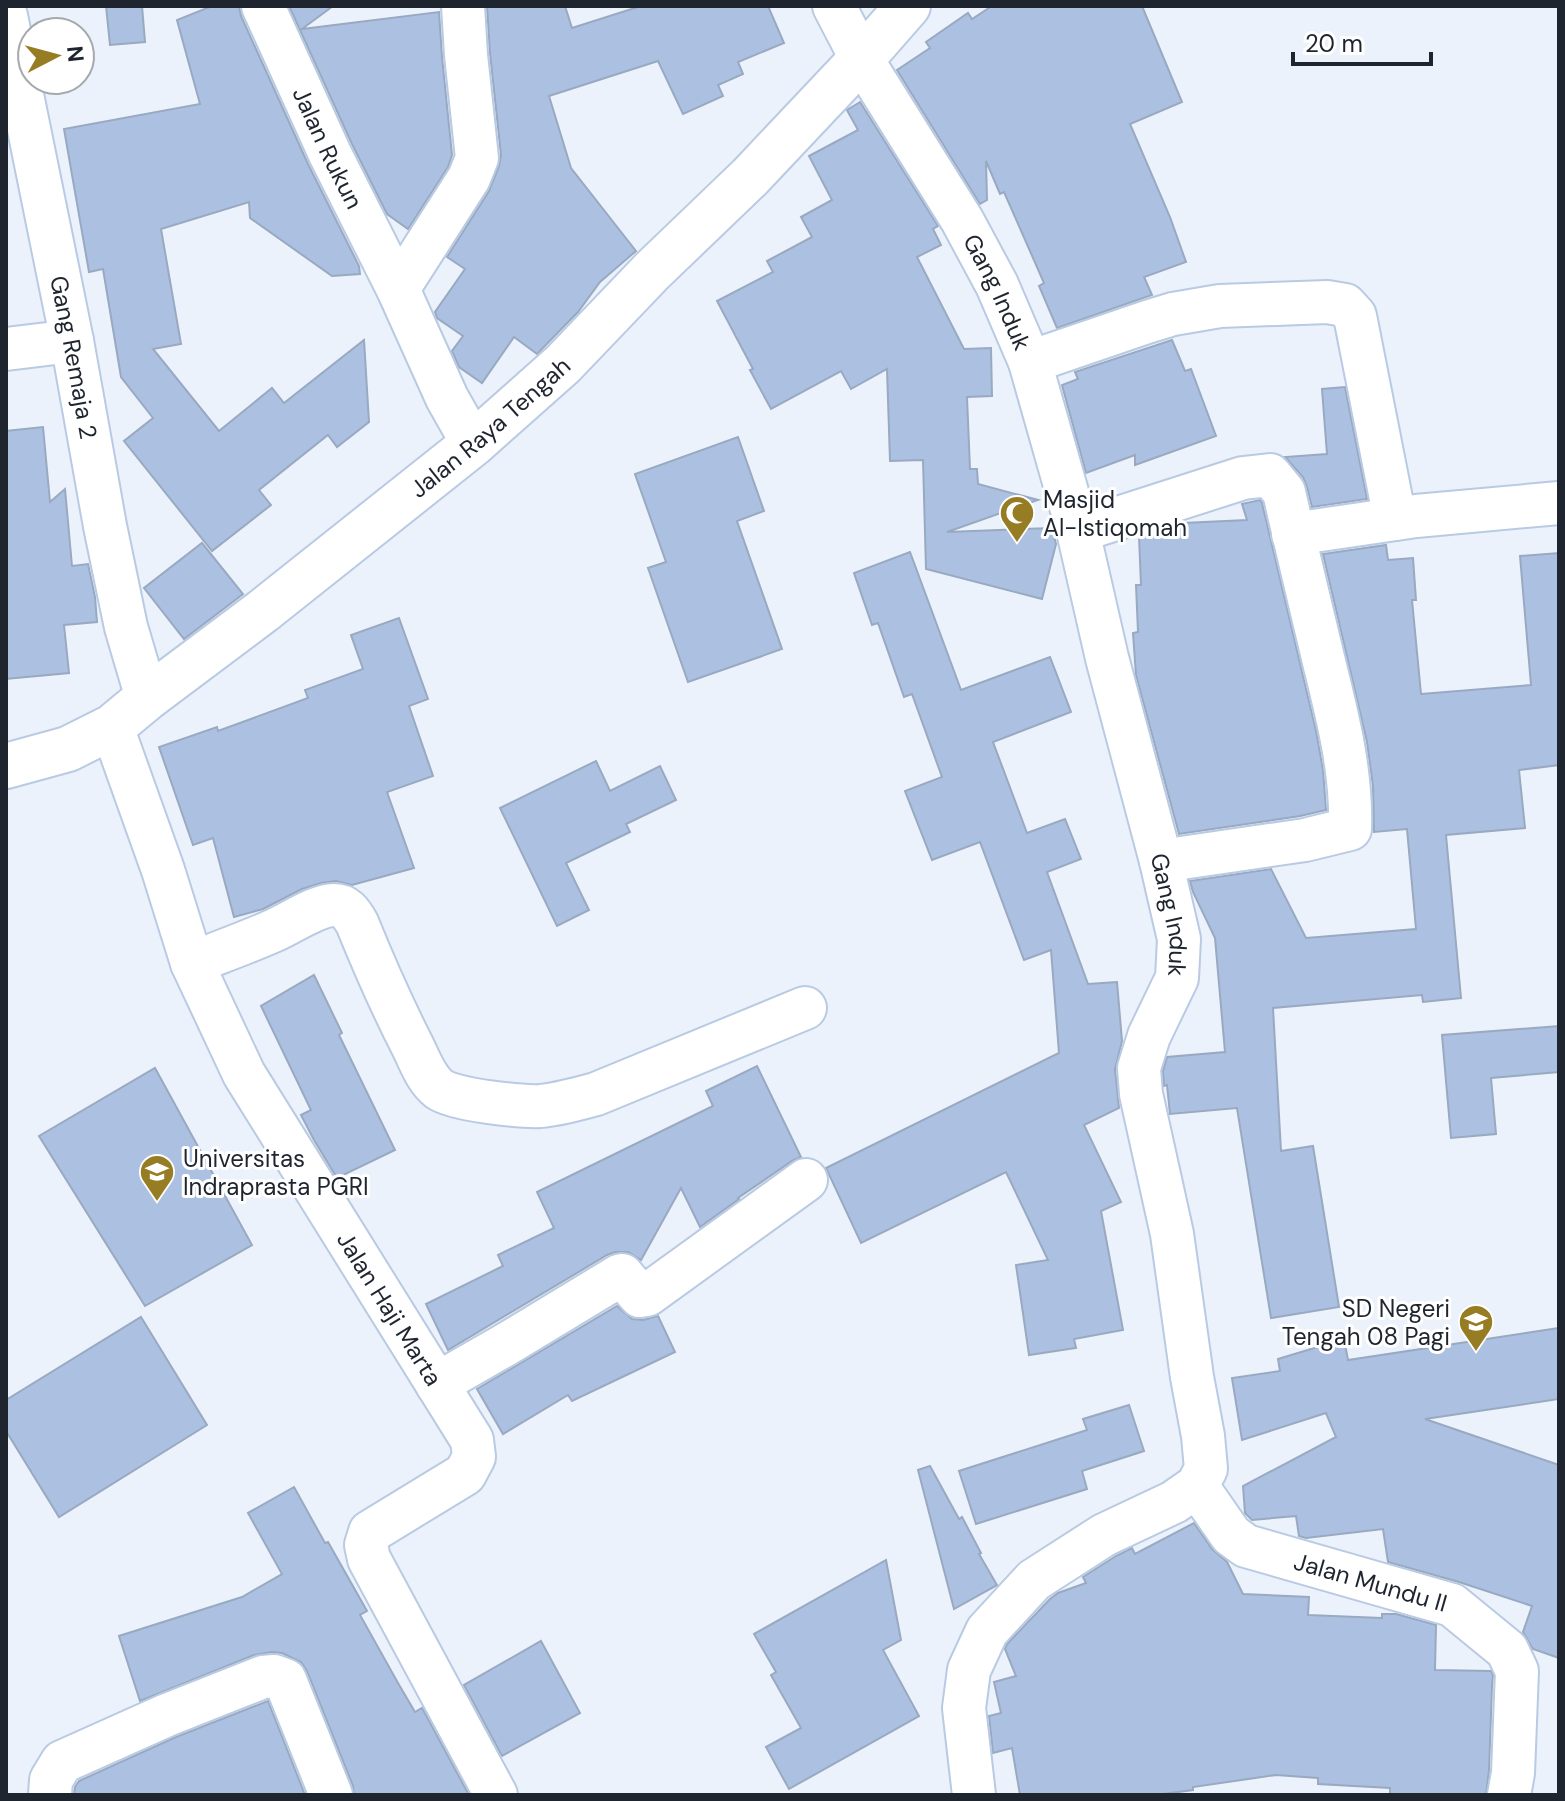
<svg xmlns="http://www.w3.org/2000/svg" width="1565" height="1801" font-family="'DM Sans',sans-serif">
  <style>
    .building { fill: #acc1e1; stroke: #98a9c1; stroke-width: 2 }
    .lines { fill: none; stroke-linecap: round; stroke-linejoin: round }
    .minor-casing { stroke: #b9cae3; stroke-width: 46 }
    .tertiary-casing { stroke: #b9cae3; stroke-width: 48 }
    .minor { stroke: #fff; stroke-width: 42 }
    .tertiary { stroke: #fff; stroke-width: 44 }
    .labels { text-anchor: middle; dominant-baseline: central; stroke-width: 6; stroke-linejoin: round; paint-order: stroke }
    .street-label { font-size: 24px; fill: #1f252f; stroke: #fff }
    .poi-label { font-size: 24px; fill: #1f252f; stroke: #fff; text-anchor: start }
  </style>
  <rect width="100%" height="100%" fill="#ebf2fc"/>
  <!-- building -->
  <g class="building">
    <path d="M106,6H142L145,42L110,45Z"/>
    <path d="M212,6H239L241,16L308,164L359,266L360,274L332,276L250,218L249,202L161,229L181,344L153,349L219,431L272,388L284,403L364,340L369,422L337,447L328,435L259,490L271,505L212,551L124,441L153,418L121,377L103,269L89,272L64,129L200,104L177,20Z"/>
    <path d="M289,6H333L302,29L439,12L442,57L452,155L448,167L408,229L387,214L352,144Z"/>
    <path d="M487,6H565L572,28L641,6H768L784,43L738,62L743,74L718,85L723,96L683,114L658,61L549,96L571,168L636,251L600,282L578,312L537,354L514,337L482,383L459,367L452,351L463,336L437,318L435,312L465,269L447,257L489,191L499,166L501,155L490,53Z"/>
    <path d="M992,6H1142L1182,102L1130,124L1170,217L1186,262L1144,277L1152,295L1057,328L1039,286L1044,283L1004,192L1000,194L986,161L987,200L980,204L897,70L930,48L926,42L968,13L972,19Z"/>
    <path d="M860,102L938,226L933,229L941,245L917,257L964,349L991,348L992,396L967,397L970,469H977L978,484L1038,500L947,532L1052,528L1056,544L1042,599L926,569L923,460L890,461L887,369L851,389L841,371L771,409L750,370L753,369L717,301L773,272L767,261L812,237L801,217L832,200L809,156L858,130L847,110Z"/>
    <path d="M1172,340L1185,371L1191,369L1216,436L1135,465V455L1086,473L1062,385L1078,379L1075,372Z"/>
    <path d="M1345,387L1367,499L1312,507L1307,487L1303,477L1285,457L1327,454L1322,389Z"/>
    <path d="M43,427L50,502L65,489L72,566L88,564L95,597L97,622L64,625L69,673L6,679V431Z"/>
    <path d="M738,437L764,511L737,521L782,649L688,682L648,568L666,562L635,474Z"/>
    <path d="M1260,500L1262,503L1316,731L1323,770L1326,810L1300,816L1179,834L1136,675L1133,633L1138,632L1136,585H1141L1139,537L1183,523L1247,520L1242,504Z"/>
    <path d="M202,543L243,594L184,639L144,588Z"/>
    <path d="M1386,545L1388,560L1413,558L1416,600H1412L1421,694L1531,685L1520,556L1559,553V765L1519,770L1525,828L1446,835L1461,998L1423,1002L1422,995L1273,1008L1281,1151L1313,1146L1339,1307L1271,1318L1237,1108L1170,1114L1167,1085L1164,1086L1163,1071L1167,1057L1225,1052L1215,938L1193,892L1190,881L1271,869L1306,938L1416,929L1407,829L1374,832L1373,786L1367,742L1323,554Z"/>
    <path d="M910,552L961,690L1050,657L1071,712L993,742L1027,833L1065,819L1081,859L1047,872L1088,984L1117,982L1122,1041L1115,1069L1119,1108L1084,1125L1121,1202L1101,1211L1123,1330L1074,1339L1076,1348L1029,1355L1016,1265L1048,1260L1006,1172L861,1243L826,1168L1059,1053L1051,950L1024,960L980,842L932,860L905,791L942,777L912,694L904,697L878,623L872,625L854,573Z"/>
    <path d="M399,618L428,699L409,706L433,776L387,792L414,868L352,885L336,881L321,883L302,889L263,909L234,917L213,838L193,845L159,747L217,727L218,731L308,698L305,690L363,669L351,635Z"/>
    <path d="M596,761L610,791L660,766L676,800L626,824L630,832L566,863L589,910L557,926L500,808Z"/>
    <path d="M314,975L342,1033L339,1035L395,1150L337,1178L314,1140L301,1115L311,1110L261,1006Z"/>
    <path d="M1559,1026V1072L1491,1078L1496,1134L1451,1138L1442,1035Z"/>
    <path d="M757,1066L801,1157L792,1161L738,1198L739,1199L700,1227L681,1188L641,1260L628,1252H615L607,1255L448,1350L426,1304L503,1266L498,1255L554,1228L537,1192L713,1106L706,1091Z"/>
    <path d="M155,1068L252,1245L145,1306L39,1136Z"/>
    <path d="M617,1306L632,1319L643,1320L658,1316L675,1352L572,1401L568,1395L503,1434L477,1389Z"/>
    <path d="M141,1317L207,1425L59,1517L6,1431V1400Z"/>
    <path d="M1559,1328V1399L1425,1419L1559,1465V1658L1533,1649L1523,1632L1532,1606L1459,1582L1388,1562L1383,1529L1306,1538L1299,1536L1296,1516L1252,1520L1245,1513L1243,1486L1336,1437L1326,1413L1242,1440L1232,1378L1280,1371L1278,1359L1344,1339L1348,1360Z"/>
    <path d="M1129,1405L1144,1451L1082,1471L1087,1489L976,1524L959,1471L1087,1430L1083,1419Z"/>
    <path d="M930,1466L959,1519L962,1517L981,1553L979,1554L997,1585L954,1609L918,1470Z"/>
    <path d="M294,1487L325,1543L328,1542L367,1611L360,1615L398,1683L415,1712L422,1708L469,1795H354L353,1786L307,1671L301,1662L282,1653L272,1652L254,1655L140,1701L119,1636L242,1597L282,1574L248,1513Z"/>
    <path d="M1194,1523L1212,1549L1227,1562L1243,1594L1309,1597L1308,1615L1382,1618V1614H1396L1436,1625L1435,1670L1491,1671L1493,1675L1492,1686L1489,1770L1486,1795H1390V1788L1318,1784V1778L1276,1775L1193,1787V1790L1155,1795H1020L1012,1748L993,1753L989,1716L1001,1713L994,1682L1016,1676L1005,1649L1007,1644L1050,1599L1058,1593L1086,1583L1083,1577L1116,1556L1132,1548L1135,1554Z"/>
    <path d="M886,1560L901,1640L883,1650L919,1716L789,1789L766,1747L801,1728L771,1675L776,1672L754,1634Z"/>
    <path d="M541,1641L580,1713L502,1756L464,1685Z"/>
    <path d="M268,1701L305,1795H74L75,1787L79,1781L176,1737Z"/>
  </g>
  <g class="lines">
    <defs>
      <g id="minor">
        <path id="s1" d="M263,6L330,154L398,289"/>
        <path d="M463,6L466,55L477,158L469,178L398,289L447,398L473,444"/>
        <path id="s2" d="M834,6L861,58L962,220L997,285L1030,362L1078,531L1107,658L1161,861L1179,939L1177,978L1149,1036L1139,1068L1141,1094L1172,1234L1192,1377L1203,1436L1206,1469L1197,1486L1174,1502L1104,1535L1034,1580L987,1631L969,1670L964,1708L974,1795"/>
        <path id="s3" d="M6,16L72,341L105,526L126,627L147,698"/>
        <path d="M6,349L72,341"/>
        <path d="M1030,362L1147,322L1173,314L1220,306L1327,302L1345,305L1355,316L1395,519"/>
        <path d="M1078,531L1243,478L1270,475L1284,492C1297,550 1311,608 1325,666C1338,718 1352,774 1350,829L1305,840L1161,861"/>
        <path d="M1293,534L1416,516L1559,503"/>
        <path id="s4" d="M112,727L163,870L192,963L244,1074L472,1440L474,1457L465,1474L370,1532L366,1545L369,1559L496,1795"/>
        <path d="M192,963C220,952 248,942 275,930C291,923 317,905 334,905C346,905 351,913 357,923C374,965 392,1006 413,1047C420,1061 426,1079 439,1089C454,1100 521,1107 541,1106C560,1104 578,1099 596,1094L805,1008"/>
        <path d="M437,1384L505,1345L619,1276L622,1275L640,1296L647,1295L806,1180"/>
        <path id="s5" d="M1197,1486L1231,1535L1246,1546L1452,1605L1507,1650L1517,1671L1513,1773L1509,1795"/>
        <path d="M50,1795L51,1780L62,1762L167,1715L263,1677L274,1676L285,1680L331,1795"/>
      </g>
      <g id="tertiary">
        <path id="s6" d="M6,766L68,749L112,727L147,698L263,611L473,444L563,364L652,271L750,177L866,54L908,6"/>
      </g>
    </defs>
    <!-- minor casing -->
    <use href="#minor" class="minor-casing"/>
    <!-- tertiary casing -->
    <use href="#tertiary" class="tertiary-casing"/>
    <!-- minor -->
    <use href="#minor" class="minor"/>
    <!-- tertiary -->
    <use href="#tertiary" class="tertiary"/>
  </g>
  <!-- icons -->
  <defs>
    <symbol id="mosque-pin" viewBox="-11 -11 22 30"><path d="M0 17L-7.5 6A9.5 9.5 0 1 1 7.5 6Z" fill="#967c23" stroke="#fff"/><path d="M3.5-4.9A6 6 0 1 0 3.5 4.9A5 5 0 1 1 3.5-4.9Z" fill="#fff"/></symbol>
    <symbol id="university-pin" viewBox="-11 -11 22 30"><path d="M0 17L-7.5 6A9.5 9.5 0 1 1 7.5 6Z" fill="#967c23" stroke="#fff"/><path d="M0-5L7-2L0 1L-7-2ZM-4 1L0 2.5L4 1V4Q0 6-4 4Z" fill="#fff"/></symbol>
    <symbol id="school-pin" viewBox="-11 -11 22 30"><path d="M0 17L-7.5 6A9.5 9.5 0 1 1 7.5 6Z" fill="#967c23" stroke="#fff"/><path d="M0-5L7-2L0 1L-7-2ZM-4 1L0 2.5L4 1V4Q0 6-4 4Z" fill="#fff"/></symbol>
  </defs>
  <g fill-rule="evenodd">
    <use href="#mosque-pin" x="997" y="493" width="40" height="54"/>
    <use href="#university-pin" x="137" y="1152" width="40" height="54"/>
    <use href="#school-pin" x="1456" y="1302" width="40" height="54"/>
  </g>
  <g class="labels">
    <!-- street labels -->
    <g class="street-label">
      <text stroke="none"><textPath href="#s1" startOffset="156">Jalan Rukun</textPath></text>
      <text stroke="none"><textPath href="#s2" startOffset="330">Gang Induk</textPath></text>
      <text stroke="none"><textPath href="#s3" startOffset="348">Gang Remaja 2</textPath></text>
      <text stroke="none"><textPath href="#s6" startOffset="596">Jalan Raya Tengah</textPath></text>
      <text stroke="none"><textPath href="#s2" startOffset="978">Gang Induk</textPath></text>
      <text stroke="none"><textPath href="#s4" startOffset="648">Jalan Haji Marta</textPath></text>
      <text stroke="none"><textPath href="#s5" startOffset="208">Jalan Mundu II</textPath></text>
    </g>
    <!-- poi labels -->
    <g class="poi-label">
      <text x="1043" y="499">Masjid<tspan x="1043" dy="28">Al-Istiqomah</tspan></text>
      <text x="183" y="1158">Universitas<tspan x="183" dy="28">Indraprasta PGRI</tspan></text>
      <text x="1450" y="1308" text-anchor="end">SD Negeri<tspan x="1450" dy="28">Tengah 08 Pagi</tspan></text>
    </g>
  </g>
  <!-- border -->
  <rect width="1565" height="1801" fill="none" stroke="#1f252f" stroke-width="16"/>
  <!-- north arrow -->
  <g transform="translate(56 56) rotate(84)"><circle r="38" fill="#ffffff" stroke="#a5a8ac" stroke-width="2"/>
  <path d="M0-6L14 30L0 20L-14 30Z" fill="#967c23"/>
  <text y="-12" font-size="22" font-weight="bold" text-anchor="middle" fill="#1f252f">N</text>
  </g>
  <!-- scale -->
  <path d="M1293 52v12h138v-12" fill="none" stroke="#1f252f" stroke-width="4"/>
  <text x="1305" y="52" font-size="24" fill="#1f252f" stroke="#ffffff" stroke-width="6" paint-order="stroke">20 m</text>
</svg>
